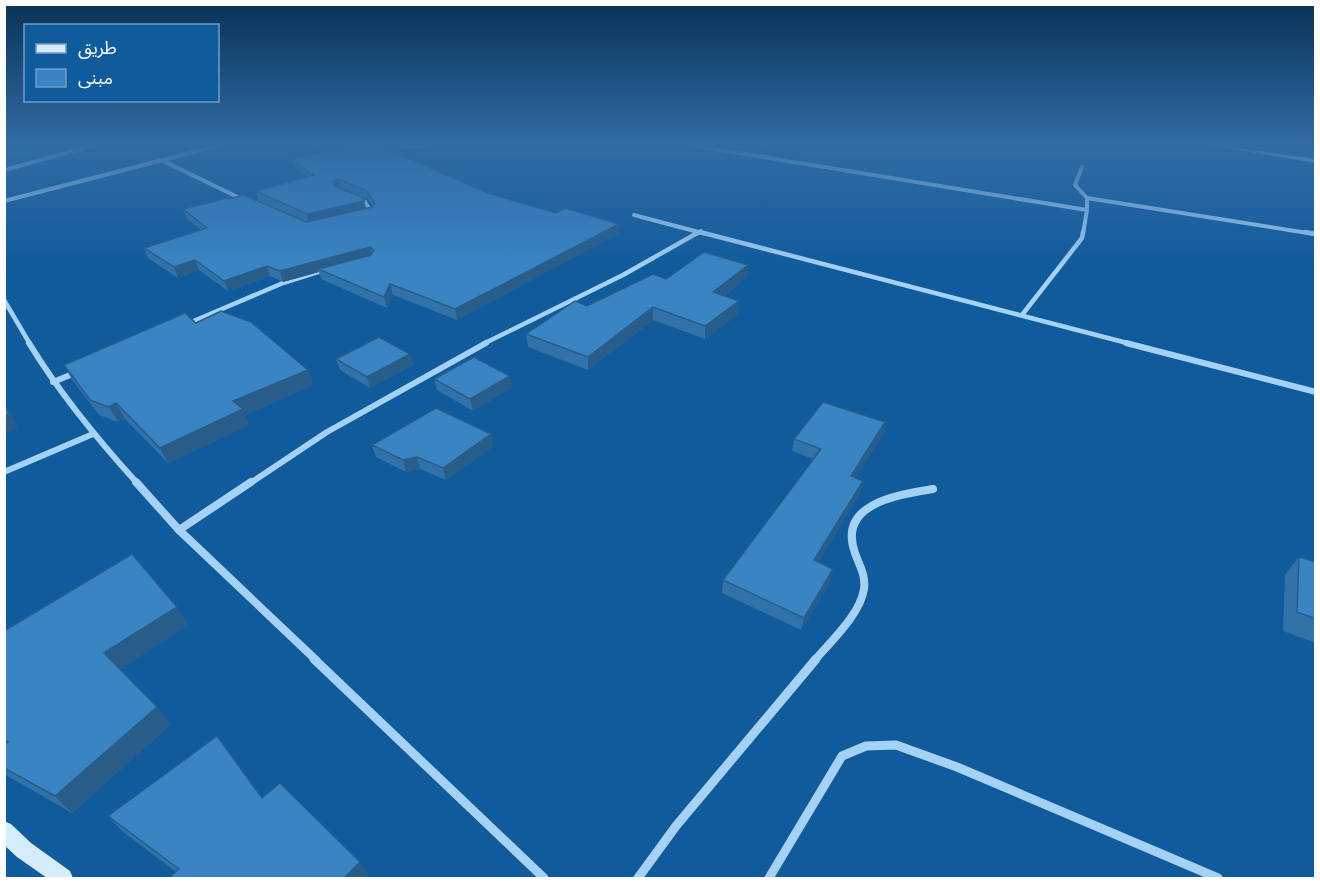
<svg xmlns="http://www.w3.org/2000/svg" width="1320" height="883" font-family="Mulish,'Noto Sans Arabic',sans-serif">
  <style>
    .lines { fill: none; stroke-linecap: round; stroke-linejoin: round }
    .street-far4 { stroke: #a5d1f5; stroke-width: 4 }
    .street-far3 { stroke: #a5d1f5; stroke-width: 4.5 }
    .street-far2 { stroke: #a5d1f5; stroke-width: 6 }
    .street-far1 { stroke: #a5d1f5; stroke-width: 8 }
    .street { stroke: #a5d1f5; stroke-width: 9 }
    .secondary { fill: #d5ebfe; fill-rule: evenodd }
    .wall { fill: #3172a9; fill-rule: evenodd }
    .shaded-wall { fill: #285d89 }
    .building { fill: #3985c4; stroke: #285d89; stroke-width: 1.5 }
  </style>
  <rect width="100%" height="100%" fill="#105b9c"/>
  <g class="lines">
    <!-- street-far4 -->
    <g class="street-far4">
      <path d="M403,146H425"/>
      <path d="M696,146L1087,210L1083,234"/>
      <path d="M161,160L244,200"/>
      <path d="M1082,167L1075,185L1087,198V210"/>
      <path d="M4,170L91,146"/>
      <path d="M1087,198L1314,234"/>
      <path d="M357,199L365,202L372,213"/>
      <path d="M4,201L217,146"/>
      <path d="M634,215L706,234"/>
      <path d="M696,234L701,231"/>
    </g>
    <!-- street-far3 -->
    <g class="street-far3">
      <path d="M700,232L1131,344"/>
      <path d="M1305,232L1316,234"/>
      <path d="M4,300L30,344"/>
      <path d="M1022,315L1082,238L1083,232"/>
      <path d="M189,323L283,283L324,270"/>
      <path d="M483,344L623,275L699,232"/>
    </g>
    <!-- street-far2 -->
    <g class="street-far2">
      <path d="M29,343C60,394 97,439 138,484"/>
      <path d="M1126,343L1316,392"/>
      <path d="M53,382L75,373"/>
      <path d="M4,472L93,434"/>
      <path d="M249,484L327,432L486,343"/>
    </g>
    <!-- street-far1 -->
    <g class="street-far1">
      <path d="M136,482L179,530L316,660"/>
      <path d="M179,530L251,482"/>
      <path d="M815,660C831,641 860,615 864,589C866,575 859,565 855,553C837,503 898,495 933,489"/>
    </g>
    <!-- street -->
    <g class="street">
      <path d="M314,659L544,878"/>
      <path d="M638,878L676,826L816,659"/>
      <path d="M769,878L842,756L866,746L896,745L957,767L1218,878"/>
    </g>
    <!-- secondary -->
    <g class="secondary">
      <path d="M1212,146H1226L1316,159V163Z"/>
      <path d="M4,821L11,824L31,843L70,871L73,878H47L17,857L4,845Z"/>
    </g>
  </g>
  <!-- wall -->
  <g class="wall">
    <path d="M292,160L488,193L556,213L619,224V233L457,320L393,295L387,308L321,279L319,272L283,282L270,276L228,291L199,270L178,278L148,258L144,248L201,230L187,219L183,209L229,199L307,222L259,201L256,191L307,177L295,168ZM340,188L368,199L373,206L372,207L366,209L364,201Z"/>
    <path d="M747,277L724,296L738,314L705,339L653,320L588,370L528,347L526,334L587,306L666,279Z"/>
    <path d="M410,354L413,365L370,388L340,370L336,359Z"/>
    <path d="M64,365L308,370L313,385L245,415L249,425L168,463L125,419L118,422L99,415L72,380Z"/>
    <path d="M434,379L512,387L473,411L437,390Z"/>
    <path d="M885,422L883,434L855,478L860,493L818,562L831,581L801,630L722,593L723,580L813,459L792,451L794,439Z"/>
    <path d="M372,445L493,446L446,480L420,469L406,472L376,457Z"/>
    <path d="M1299,557L1316,562V643L1283,631L1285,575Z"/>
    <path d="M188,625L120,669L157,707L170,725L72,813L4,774V631Z"/>
    <path d="M262,798L360,862L368,876L366,879H168L176,872L122,831L108,816Z"/>
  </g>
  <!-- shaded-wall -->
  <g class="shaded-wall">
    <path d="M338,179L340,188L334,186L333,181Z"/>
    <path d="M364,201L366,210L309,224L307,214Z"/>
    <path d="M619,224V233L457,320L455,309Z"/>
    <path d="M370,247L373,257L318,269L319,272L283,282L280,271Z"/>
    <path d="M195,260L199,270L178,278L174,267Z"/>
    <path d="M748,265L747,277L713,305V292Z"/>
    <path d="M267,266L270,276L228,291L224,281Z"/>
    <path d="M390,284L393,295L387,308L384,297Z"/>
    <path d="M739,301L738,314L705,339V326Z"/>
    <path d="M653,307V320L588,370V357Z"/>
    <path d="M410,354L413,365L370,388L367,377Z"/>
    <path d="M308,370L313,385L245,415L249,425L168,463L160,448L233,401Z"/>
    <path d="M510,376L512,387L473,411L470,399Z"/>
    <path d="M4,399L18,428L4,434Z"/>
    <path d="M116,403L125,419L118,422L109,407Z"/>
    <path d="M885,422L883,434L849,488L851,476Z"/>
    <path d="M491,434L493,446L446,480L443,468Z"/>
    <path d="M417,457L420,469L406,472L403,460Z"/>
    <path d="M863,481L860,493L812,573L814,560Z"/>
    <path d="M833,569L831,581L801,630L804,618Z"/>
    <path d="M177,607L188,625L118,671L104,653Z"/>
    <path d="M157,707L170,725L72,813L55,796Z"/>
    <path d="M360,862L368,876L366,879H343Z"/>
  </g>
  <!-- building -->
  <g class="building">
    <path d="M344,146H380L488,193L556,213L566,208L619,224L455,309L390,284L384,297L318,269L371,255L374,250L370,247L280,271L267,266L224,281L195,260L174,267L144,248L207,228L183,209L227,198L229,199L244,195L306,222L372,207L375,203L366,190L338,179L333,181L334,186L360,196L364,201L307,214L256,191L314,175L292,160Z"/>
    <path d="M704,252L748,265L713,292L739,301L705,326L653,307L588,357L526,334L575,301L587,306L653,274L666,279Z"/>
    <path d="M221,311L251,322L308,370L233,401L243,409L160,448L116,403L109,407L90,400L64,365L185,313L196,323Z"/>
    <path d="M379,337L410,354L367,377L336,359Z"/>
    <path d="M474,357L510,376L470,399L434,379Z"/>
    <path d="M823,402L885,422L851,476L863,481L814,560L833,569L804,618L723,580L821,449L794,439Z"/>
    <path d="M4,404L9,414L4,416Z"/>
    <path d="M436,408L491,434L443,468L417,457L403,460L372,445Z"/>
    <path d="M132,554L177,607L104,653L157,707L55,796L4,768V744L8,742L4,740V631Z"/>
    <path d="M1299,557L1316,562V619L1297,612Z"/>
    <path d="M217,736L262,798L280,783L360,862L343,879H168L179,869L108,816Z"/>
  </g>
  <!-- sky -->
  <linearGradient id="sky" x2="0" y2="1"><stop stop-color="#093256"/><stop offset="0.54" stop-color="#316ca4"/><stop offset="1" stop-color="#316ca4" stop-opacity="0"/></linearGradient>
  <rect width="1320" height="269" fill="url(#sky)"/>
  <!-- border -->
  <rect width="1320" height="883" fill="none" stroke="#ffffff" stroke-width="12"/>
  <!-- legend -->
  <rect x="24" y="24" width="195" height="78" fill="#105b9c" stroke="#709dc4" stroke-width="1.5"/>
  <rect x="36" y="44" width="30" height="9" fill="#d5ebfe" stroke="#709dc4" stroke-width="1.5"/>
  <text x="78" y="54" font-size="18" fill="#ffffff">طريق</text>
  <rect x="36" y="69" width="30" height="18" fill="#3985c4" stroke="#709dc4" stroke-width="1.5"/>
  <text x="78" y="84" font-size="18" fill="#ffffff">مبنى</text>
</svg>
